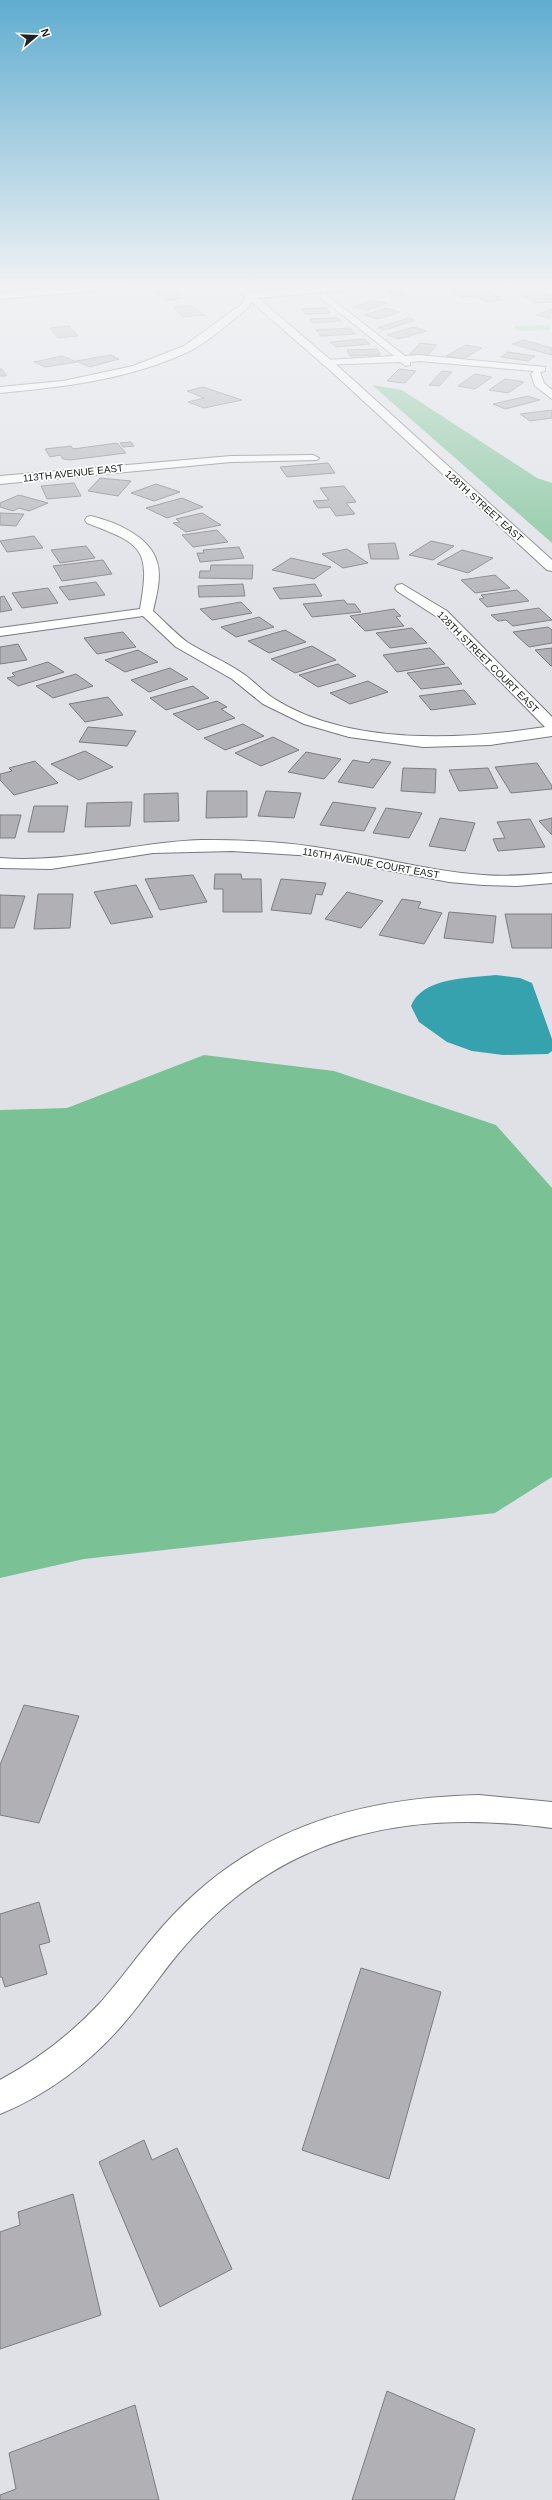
<svg xmlns="http://www.w3.org/2000/svg" width="552" height="2500" font-family="Arial,sans-serif">
  <style>
    .green { fill: #8dd3a7 }
    .forest { fill: #7ac195 }
    .water { fill: #35a2ad }
    .building { fill: #b0b0b5; stroke: #7c7c81 }
    .lines { fill: none; stroke-linecap: round; stroke-linejoin: round }
    .minor-casing { stroke: #77787d; stroke-width: 2 }
    .tertiary-casing { stroke: #77787d; stroke-width: 2 }
    .minor { fill: #fff; fill-rule: evenodd }
    .tertiary { fill: #fff; fill-rule: evenodd }
    .labels { text-anchor: middle; dominant-baseline: central; stroke-width: 3.5; stroke-linejoin: round; paint-order: stroke }
    .far-street-label { font-size: 10px; fill: #202123; stroke: #fff }
  </style>
  <rect width="100%" height="100%" fill="#e0e1e7"/>
  <!-- green -->
  <path class="green" d="M548,325L551,330L517,331L514,326Z"/>
  <!-- forest -->
  <g class="forest">
    <path d="M372,385L402,390L537,478L552,483V543Z"/>
    <path d="M204,1055L334,1071L496,1125L552,1188V1477L495,1513L84,1559L0,1578V1110L67,1108Z"/>
  </g>
  <!-- water -->
  <path class="water" d="M496,975L520,978L532,983L552,1039V1051L548,1054L503,1055L472,1051L447,1042L419,1022L411,1006C422,977 470,978 496,975Z"/>
  <!-- building -->
  <g class="building">
    <path d="M516,285H542L544,286L523,289Z"/>
    <path d="M482,288L504,300L486,302L476,296L461,297L452,291Z"/>
    <path d="M168,289L183,298L166,301L152,291Z"/>
    <path d="M401,290L407,294L394,296L388,292Z"/>
    <path d="M537,291L552,297V302L535,303L518,293Z"/>
    <path d="M372,300L387,303L368,310L353,307Z"/>
    <path d="M191,306L205,315L183,317L173,307Z"/>
    <path d="M326,308L330,313L305,314L301,309Z"/>
    <path d="M386,308L400,312L378,319L364,315Z"/>
    <path d="M552,309L550,318L536,315Z"/>
    <path d="M337,318L341,321L313,323L310,319Z"/>
    <path d="M408,318L415,320L385,330L378,328Z"/>
    <path d="M69,326L78,336L58,338L50,328Z"/>
    <path d="M414,327L426,331L399,339L387,335Z"/>
    <path d="M350,328L355,334L321,336L316,330Z"/>
    <path d="M364,339L370,344L336,347L330,342Z"/>
    <path d="M524,340L552,348V355L512,344Z"/>
    <path d="M420,343L437,345L427,356L410,354Z"/>
    <path d="M466,345L482,348L463,359L446,356Z"/>
    <path d="M377,349L380,355L350,356L347,350Z"/>
    <path d="M508,352L535,356L528,361L501,357Z"/>
    <path d="M111,355L119,359L90,367L76,361Z"/>
    <path d="M62,356L77,362L45,367L34,362Z"/>
    <path d="M0,369H2L7,376H0Z"/>
    <path d="M399,369L416,371L405,383L387,381Z"/>
    <path d="M442,371L452,372L439,386L429,385Z"/>
    <path d="M475,374L492,377L475,389L458,386Z"/>
    <path d="M505,379L524,382L508,393L489,390Z"/>
    <path d="M203,387L242,400L204,408L188,402L204,398L187,391Z"/>
    <path d="M528,396L540,400L505,409L493,404Z"/>
    <path d="M552,410V418L530,421L520,414Z"/>
    <path d="M131,442L134,446L123,447L120,443Z"/>
    <path d="M117,443L126,453L70,460L63,459L60,455L50,457L45,449L71,446L73,449Z"/>
    <path d="M328,463L335,473L287,477L280,467Z"/>
    <path d="M100,478L131,481L118,496L88,491Z"/>
    <path d="M74,483L81,496L47,499L41,486Z"/>
    <path d="M156,484L180,492L154,501L131,493Z"/>
    <path d="M344,486L356,502L346,503L355,514L336,516L330,507L318,508L313,501L329,500L320,488Z"/>
    <path d="M19,495L48,503L29,511L19,508L13,511L0,507V503Z"/>
    <path d="M182,498L203,507L167,518L146,508Z"/>
    <path d="M0,513L24,514L16,526L0,525Z"/>
    <path d="M202,513L221,525L186,532L173,523L180,522L176,519Z"/>
    <path d="M217,530L228,542L193,547L182,535Z"/>
    <path d="M34,536L43,548L7,552L0,541Z"/>
    <path d="M431,541L454,546L433,560L409,555Z"/>
    <path d="M395,543L399,559H371L368,544Z"/>
    <path d="M86,546L95,558L60,563L51,550Z"/>
    <path d="M239,547L244,558L200,562L197,553H204L203,550Z"/>
    <path d="M347,549L368,563L343,568L322,554Z"/>
    <path d="M462,550L493,558L468,573L437,564Z"/>
    <path d="M291,558L331,567L314,579L272,570Z"/>
    <path d="M103,560L112,574L62,581L53,566Z"/>
    <path d="M211,565H253L252,579L199,578L200,571H210Z"/>
    <path d="M495,575L510,588L475,593L461,580Z"/>
    <path d="M96,582L105,595L69,600L59,587Z"/>
    <path d="M243,584L245,596L199,597L198,586Z"/>
    <path d="M315,584L322,596L280,599L273,588Z"/>
    <path d="M48,588L58,603L22,608L12,593Z"/>
    <path d="M517,590L529,601L487,607L479,599L484,598L481,595Z"/>
    <path d="M4,596L12,610L0,612V597Z"/>
    <path d="M344,600L347,604H355L361,612L312,617L303,604Z"/>
    <path d="M241,602L252,613L212,620L200,609Z"/>
    <path d="M539,608L552,620L513,626L506,620L498,621L491,615Z"/>
    <path d="M394,609L401,616L396,617L404,626L365,631L350,616Z"/>
    <path d="M259,617L274,627L236,637L221,627Z"/>
    <path d="M548,627L552,630V643L529,647L513,632Z"/>
    <path d="M412,628L427,643L390,648L376,633Z"/>
    <path d="M285,630L306,642L269,653L248,641Z"/>
    <path d="M123,632L136,647L97,654L84,638Z"/>
    <path d="M18,644L27,660L0,664V647Z"/>
    <path d="M312,646L336,660L295,673L271,659Z"/>
    <path d="M430,648L445,664L397,672L383,655Z"/>
    <path d="M552,648V666H551L535,650Z"/>
    <path d="M138,650L158,662L125,672L105,660Z"/>
    <path d="M48,662L64,672L18,686L7,678L15,676L12,673Z"/>
    <path d="M338,664L356,676L318,687L299,675Z"/>
    <path d="M448,667L462,684L421,689L407,673Z"/>
    <path d="M170,668L188,679L149,692L131,680Z"/>
    <path d="M76,674L93,686L53,698L36,686Z"/>
    <path d="M368,681L388,692L350,704L330,693Z"/>
    <path d="M193,686L209,698L166,710L150,698Z"/>
    <path d="M464,690L476,704L431,710L419,696Z"/>
    <path d="M108,697L123,715L85,722L69,704Z"/>
    <path d="M217,701L227,707L221,709L235,718L198,730L173,714Z"/>
    <path d="M243,724L264,736L225,750L204,738Z"/>
    <path d="M88,727L136,731L127,746L79,742Z"/>
    <path d="M273,737L299,750L261,766L235,753Z"/>
    <path d="M85,751L113,767L79,780L51,764Z"/>
    <path d="M306,752L341,759L324,779L288,772Z"/>
    <path d="M372,759L391,762L373,788L338,782L353,760L369,763Z"/>
    <path d="M35,761L58,783L14,795L0,780V774L12,771L9,768Z"/>
    <path d="M537,763L552,786V789L511,793L495,767Z"/>
    <path d="M403,768L436,769L435,793L401,791Z"/>
    <path d="M488,768L498,788L459,791L449,770Z"/>
    <path d="M207,791H247V817L206,818Z"/>
    <path d="M266,791L301,793L294,818L258,816Z"/>
    <path d="M178,793L179,821L144,822V794Z"/>
    <path d="M132,802L130,826L85,827L87,803Z"/>
    <path d="M333,802L376,808L364,831L320,825Z"/>
    <path d="M34,806H68L64,832H28Z"/>
    <path d="M386,808L422,813L409,838L373,833Z"/>
    <path d="M0,815H21L15,838H0Z"/>
    <path d="M440,818L475,823L465,851L429,846Z"/>
    <path d="M552,818V835L539,821Z"/>
    <path d="M530,819L545,847L498,851L493,839L505,838L497,822Z"/>
    <path d="M215,874H241L242,879H261L262,912H223V889H214Z"/>
    <path d="M193,875L207,902L160,910L145,879Z"/>
    <path d="M281,879L326,883L322,895L316,894L311,914L271,910Z"/>
    <path d="M136,885L153,917L111,924L94,892Z"/>
    <path d="M347,892L383,901L361,928L325,919Z"/>
    <path d="M38,894H73L70,928L34,929Z"/>
    <path d="M0,895L25,896L14,928H0Z"/>
    <path d="M402,899L421,902L418,908L442,913L424,944L379,935Z"/>
    <path d="M449,912L496,916L493,943L444,938Z"/>
    <path d="M505,914H552V948H512Z"/>
    <path d="M24,1705L79,1716L39,1823L0,1815V1765Z"/>
    <path d="M39,1902L50,1942L39,1945L47,1974L5,1987L2,1977H0V1914Z"/>
    <path d="M361,1968L441,1992L389,2179L302,2150Z"/>
    <path d="M144,2140L152,2160L177,2148L232,2269L160,2307L99,2162Z"/>
    <path d="M73,2194L101,2315L0,2349V2232L20,2225L18,2212Z"/>
    <path d="M387,2391L475,2429L454,2500H352Z"/>
    <path d="M135,2405L159,2500H0V2495L16,2489L9,2453Z"/>
  </g>
  <g class="lines">
    <defs>
      <g id="minor">
        <path d="M94,285H131L126,288L0,299V293Z"/>
        <path d="M249,293L254,296L249,307C232,320 210,341 190,351C131,379 65,387 0,393V387L63,381L133,366L184,346L242,304L246,294Z"/>
        <path d="M324,293L405,356L419,355L545,367V371L540,372L544,383L552,390V399L535,386L531,374L534,371L419,361L410,362V365L406,366L400,362L323,365L322,363L327,360L394,356L321,298L319,296Z"/>
        <path d="M313,455L319,458L317,460L231,462L0,484V476L231,456Z"/>
        <path d="M91,516C115,522 150,536 157,562C162,577 156,597 153,611C164,621 175,633 187,642C204,653 225,661 242,673C253,680 262,691 273,698C348,746 460,740 545,727L437,617L397,591L395,588L397,585L402,584L447,611L552,717V736L490,745L423,747L349,737L304,724L263,704L232,679L176,647L143,616L0,636V628L140,609C151,548 142,544 87,523L85,520L87,517Z"/>
        <path d="M201,840C239,840 278,841 315,847C371,855 426,871 483,875C506,877 529,875 552,873V883L517,886L483,885L449,882L314,856L232,851L153,853L51,869L0,868V858C68,864 133,842 201,840Z"/>
        <path d="M479,1795L552,1802V1828C402,1808 277,1835 177,1955C159,1977 143,2001 124,2023C91,2062 47,2095 0,2114V2080C37,2060 71,2034 100,2003C122,1978 141,1951 163,1926C248,1830 354,1798 479,1795Z"/>
      </g>
      <path id="tertiary" d="M232,285H243L252,293L339,285H375L370,288L258,298L340,368L552,560V571L547,570L332,372Z"/>
    </defs>
    <!-- minor casing -->
    <use href="#minor" class="minor-casing"/>
    <!-- tertiary casing -->
    <use href="#tertiary" class="tertiary-casing"/>
    <!-- minor -->
    <use href="#minor" class="minor"/>
    <!-- tertiary -->
    <use href="#tertiary" class="tertiary"/>
  </g>
  <!-- sky -->
  <linearGradient id="sky" x2="0" y2="1"><stop stop-color="#60add0"/><stop offset="0.45" stop-color="#f1f2f4"/><stop offset="1" stop-color="#f1f2f4" stop-opacity="0"/></linearGradient>
  <rect width="552" height="635" fill="url(#sky)"/>
  <g class="labels">
    <!-- far-street labels -->
    <g class="far-street-label">
      <text transform="translate(73 473) rotate(-6)">113TH AVENUE EAST</text>
      <text transform="translate(484 506) rotate(42)">128TH STREET EAST</text>
      <text transform="translate(488 662) rotate(45)">128TH STREET COURT EAST</text>
      <text transform="translate(371 863) rotate(10)">116TH AVENUE COURT EAST</text>
    </g>
  </g>
  <!-- north arrow -->
  <g transform="translate(36 36) rotate(71)" stroke="#ffffff" stroke-width="3" paint-order="stroke">
  <path d="M0-3L7 15L0 10L-7 15Z" fill="#202123"/>
  <text y="-6" font-size="11" font-weight="bold" text-anchor="middle" fill="#202123">N</text>
  </g>
</svg>
